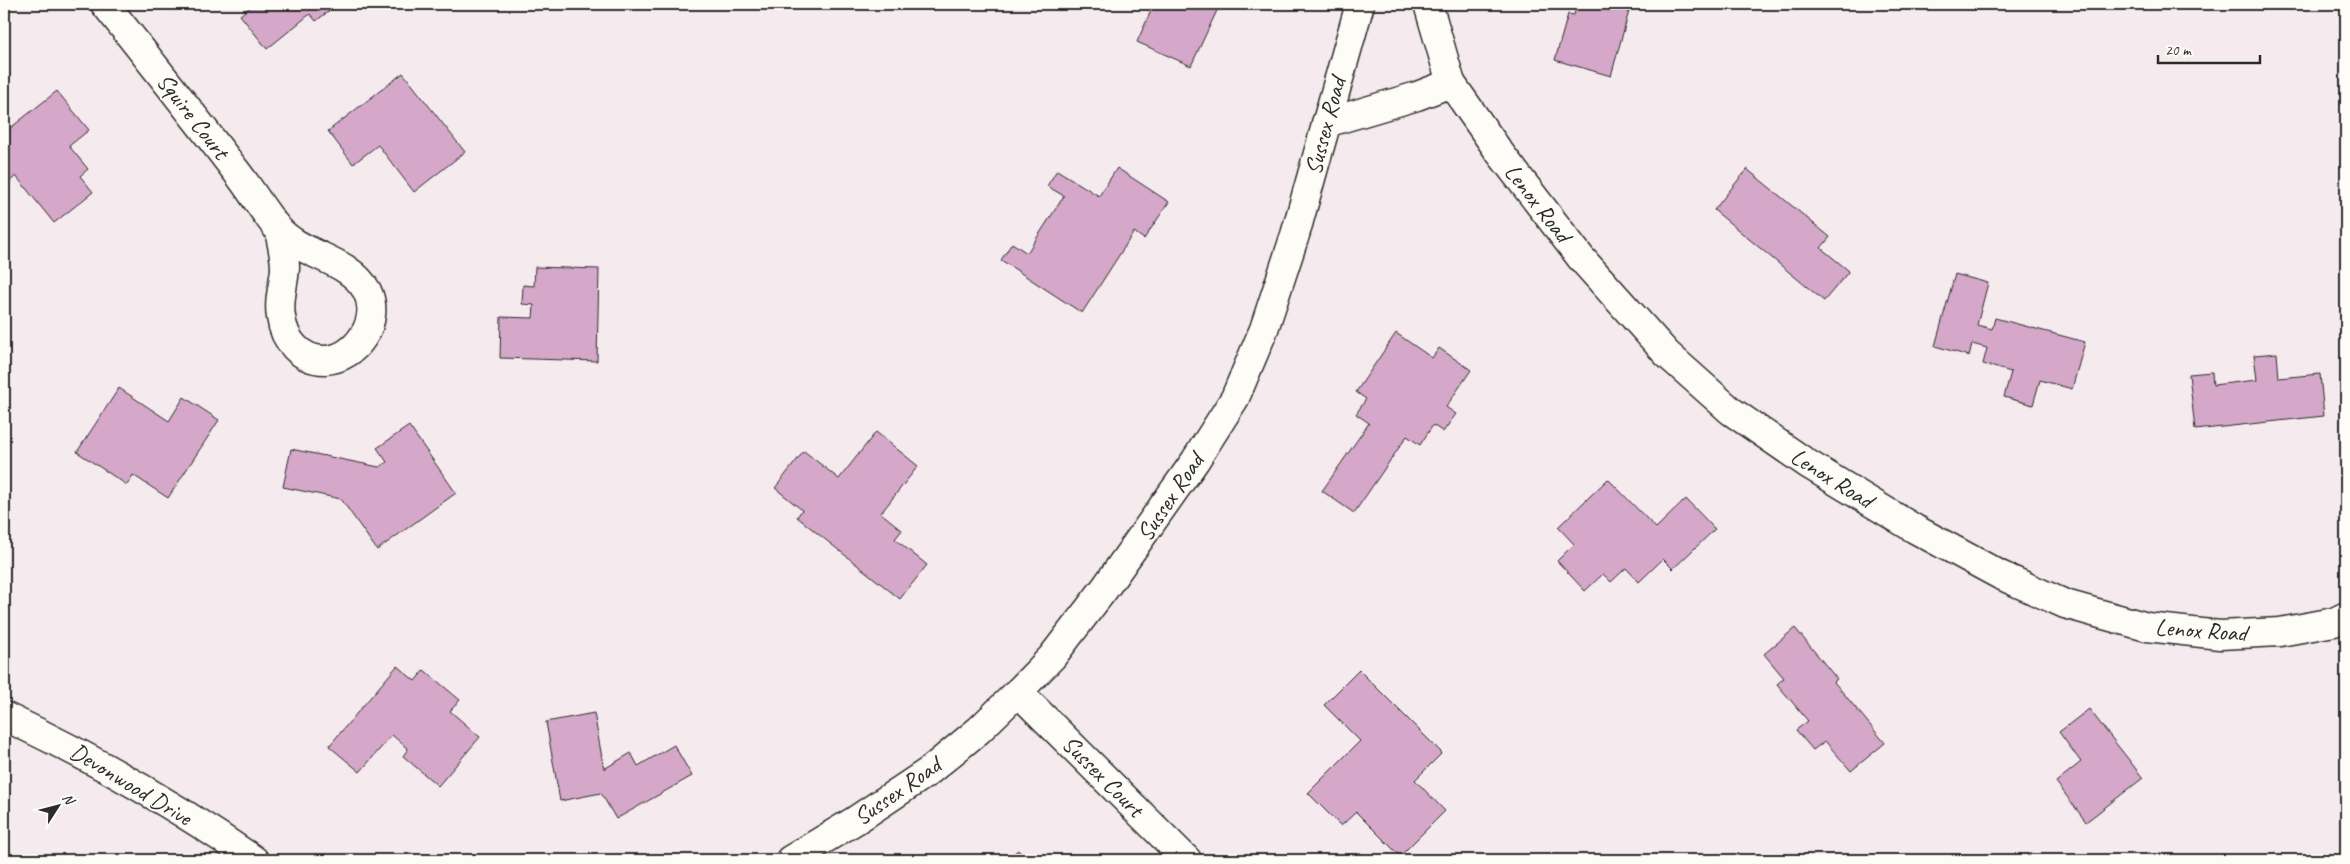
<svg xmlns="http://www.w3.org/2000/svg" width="2350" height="864" font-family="Caveat,sans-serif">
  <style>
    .building { fill: #d5a7c9; stroke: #2b2b2b }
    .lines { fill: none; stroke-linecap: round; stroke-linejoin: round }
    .street-casing { stroke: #2b2b2b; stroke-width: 31 }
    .street { stroke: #fdfcf7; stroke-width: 28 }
    .labels { text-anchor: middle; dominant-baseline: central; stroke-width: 4; stroke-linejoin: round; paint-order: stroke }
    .street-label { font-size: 24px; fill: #2b2b2b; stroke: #fdfcf7 }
  </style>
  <rect width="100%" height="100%" fill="#f5ebee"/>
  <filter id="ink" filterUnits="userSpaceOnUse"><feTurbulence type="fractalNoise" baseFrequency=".02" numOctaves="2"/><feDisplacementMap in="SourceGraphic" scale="10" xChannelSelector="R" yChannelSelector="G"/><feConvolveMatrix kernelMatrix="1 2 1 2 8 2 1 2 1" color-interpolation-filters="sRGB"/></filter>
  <g filter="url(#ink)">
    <!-- building -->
    <g class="building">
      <path d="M254,4H338L316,21L310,14L267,49L240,15Z"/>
      <path d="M1154,4H1220L1191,66L1137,42Z"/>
      <path d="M1577,4H1631L1611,76L1555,60L1568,14L1574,15Z"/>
      <path d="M403,73L465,152L414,192L378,145L353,164L328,131Z"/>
      <path d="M57,91L89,130L69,146L88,169L80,176L93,192L54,223L16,176L10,181L4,174V133Z"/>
      <path d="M1117,168L1169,202L1144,239L1134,232L1082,313L1001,260L1012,243L1027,253L1064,196L1047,186L1057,170L1099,196Z"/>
      <path d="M1747,169L1830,237L1821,248L1849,271L1824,301L1714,210Z"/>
      <path d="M535,267L599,269L597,361L500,358L501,317L533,318L534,305L522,304L523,285L534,286Z"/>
      <path d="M1955,274L1988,283L1977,325L1992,329L1995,318L2085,342L2072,389L2040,380L2033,405L2004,397L2011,372L1983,364L1987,348L1972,344L1969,356L1935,346Z"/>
      <path d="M1396,333L1432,358L1439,348L1471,370L1446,407L1456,414L1443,432L1433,425L1420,445L1407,436L1354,513L1322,491L1369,423L1356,414L1366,399L1356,392Z"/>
      <path d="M2277,353L2279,378L2320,374L2324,416L2195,430L2189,374L2212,372L2213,385L2257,380L2254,355Z"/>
      <path d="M119,388L169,421L184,397L219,420L168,498L133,475L127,485L77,452Z"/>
      <path d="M409,426L456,493L377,550L341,499L283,487L291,449L379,467L387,462L377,448Z"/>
      <path d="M876,432L918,466L881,513L902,530L895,539L927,565L900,599L797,517L802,510L775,488L804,451L839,479Z"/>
      <path d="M1608,479L1656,528L1686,499L1715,529L1673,569L1663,559L1639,582L1626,568L1611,582L1603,574L1585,591L1557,561L1574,544L1558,527Z"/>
      <path d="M1795,628L1837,679L1834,682L1885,743L1851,771L1825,741L1813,750L1796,730L1808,721L1777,684L1784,678L1764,654Z"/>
      <path d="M397,666L415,681L424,670L460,700L450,711L480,737L438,786L403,756L408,749L392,735L360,772L329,746Z"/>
      <path d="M1359,670L1442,753L1415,780L1445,811L1400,856L1356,812L1341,826L1308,793L1360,741L1324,705Z"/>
      <path d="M2089,709L2143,778L2086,822L2056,782L2081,762L2059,732Z"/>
      <path d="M594,713L604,769L631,753L638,766L674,745L692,776L616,819L601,793L560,801L546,722Z"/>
      <path d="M1018,850L1027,860H1005Z"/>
    </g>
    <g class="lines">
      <defs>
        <g id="street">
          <path d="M105,4C149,59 193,115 236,171C251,190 263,211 278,229C303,257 349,258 367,291C382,321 356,359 325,360C300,360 284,340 281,317C278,300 284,284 285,268C285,255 281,242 279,230"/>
          <path d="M1428,4L1451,83"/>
          <path d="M1326,123L1417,96L1451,83L1500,153L1581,258L1667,354L1731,411L1808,464L1915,529L2000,575L2065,604L2147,627L2220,635L2280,632L2334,622L2346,616"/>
          <path d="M1018,692L1187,860"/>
          <path d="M4,716C91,757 175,805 254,860"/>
          <path d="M790,860L856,820L928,772L979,730L1018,692L1052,657L1105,588L1195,461L1235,398L1264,329L1295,235L1360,4"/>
        </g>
      </defs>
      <!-- street casing -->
      <use href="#street" class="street-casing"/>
      <!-- street -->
      <use href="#street" class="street"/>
    </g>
  </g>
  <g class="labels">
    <!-- street labels -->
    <g class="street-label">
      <text transform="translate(193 116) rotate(52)">Squire Court</text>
      <text transform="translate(1325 126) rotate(-75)">Sussex Road</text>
      <text transform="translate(1538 203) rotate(52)">Lenox Road</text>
      <text transform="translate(1832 478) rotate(32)">Lenox Road</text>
      <text transform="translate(1170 497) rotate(-56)">Sussex Road</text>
      <text transform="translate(2201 630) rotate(4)">Lenox Road</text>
      <text transform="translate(1103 776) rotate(45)">Sussex Court</text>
      <text transform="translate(131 784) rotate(31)">Devonwood Drive</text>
      <text transform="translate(897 791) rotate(-35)">Sussex Road</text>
    </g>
  </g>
  <!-- margin -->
  <rect width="2350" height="864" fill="none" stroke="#fdfcf7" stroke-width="20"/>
  <rect x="10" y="10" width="2330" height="844" fill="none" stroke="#2b2b2b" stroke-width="2" filter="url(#ink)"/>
  <!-- north arrow -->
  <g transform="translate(58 806) rotate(54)" stroke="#fdfcf7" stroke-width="4" paint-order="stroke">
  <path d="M0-4L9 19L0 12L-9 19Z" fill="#2b2b2b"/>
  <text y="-8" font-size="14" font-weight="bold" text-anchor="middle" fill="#2b2b2b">N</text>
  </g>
  <!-- scale -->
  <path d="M2158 55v8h102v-8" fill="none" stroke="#2b2b2b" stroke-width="2.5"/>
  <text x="2165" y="55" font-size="15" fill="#2b2b2b" stroke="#fdfcf7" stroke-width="4" paint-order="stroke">20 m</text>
</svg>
